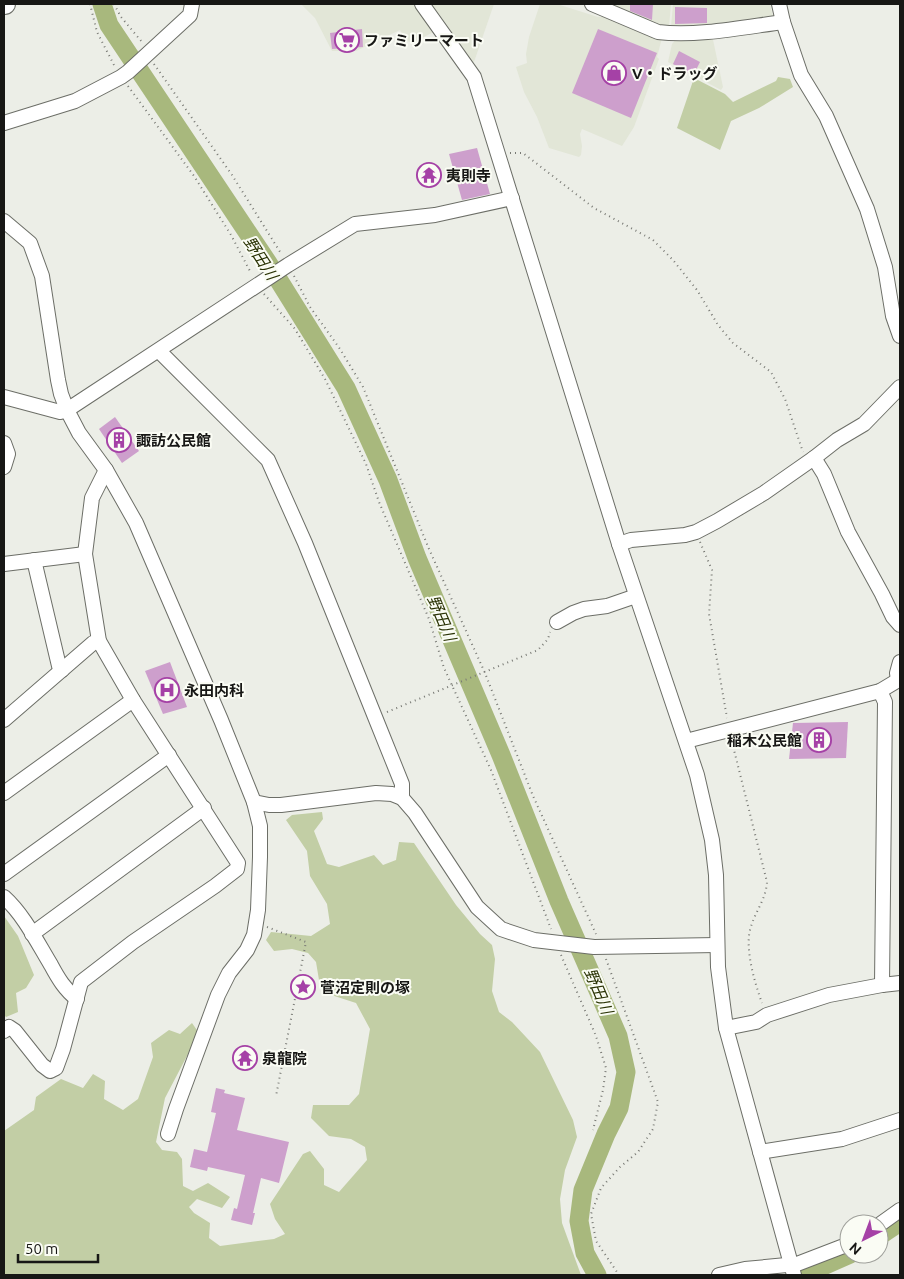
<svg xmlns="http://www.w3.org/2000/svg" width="904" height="1279" font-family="Ubuntu,'Noto Sans JP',sans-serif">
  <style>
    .built { fill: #e2e6d7 }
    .green { fill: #c2cea5 }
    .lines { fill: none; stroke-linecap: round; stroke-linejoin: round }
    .river { stroke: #a8b87d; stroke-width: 19 }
    .building { fill: #cd9fcc }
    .minor-casing { stroke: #6c6e67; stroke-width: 16 }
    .highway-casing { stroke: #6c6e67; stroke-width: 22 }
    .path { stroke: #797a75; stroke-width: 2; stroke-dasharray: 1 4; stroke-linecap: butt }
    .minor { stroke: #fff; stroke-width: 14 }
    .highway { stroke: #fff; stroke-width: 20 }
    .labels { text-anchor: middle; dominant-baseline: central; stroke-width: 4; stroke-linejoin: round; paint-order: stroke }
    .poi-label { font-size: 15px; font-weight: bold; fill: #171715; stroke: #fafcf4; text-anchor: start }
    .water-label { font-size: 16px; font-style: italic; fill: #2a3305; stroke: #fafcf4 }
  </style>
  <rect width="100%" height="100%" fill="#eceee7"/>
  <!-- built -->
  <g class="built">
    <path d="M301,4H416L434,32L412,43L405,40L400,30L356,51H332L315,18Z"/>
    <path d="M429,4H494L474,62L464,56Z"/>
    <path d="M540,4H557L598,17L606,16L662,38L657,57L659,59L634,127L622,146L582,129L580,134L582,146L581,155L579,157L549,148L537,117L524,92L516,67L527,63L526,54L529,37Z"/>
    <path d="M608,4H671L669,27H662Z"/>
    <path d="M673,4H770L773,17L770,21L688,27H671Z"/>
    <path d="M712,35L723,87L721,90L668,62L672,44L677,38Z"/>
  </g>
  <!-- green -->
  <g class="green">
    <path d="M778,77L790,79L793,87L759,108L731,121L720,150L677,128L694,78L725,94L733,102L776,81Z"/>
    <path d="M322,812L323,819L314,831L327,864L339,867L374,855L383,865L396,860L399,842L414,843L456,905L480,934L492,945L495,959L492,991L499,1012L512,1022L540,1052L573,1120L577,1137L565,1170L560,1199L562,1223L581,1275H4V1131L34,1110L36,1097L61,1079L83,1088L93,1074L105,1081L104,1099L123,1110L138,1099L153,1057L151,1043L169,1030L180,1034L192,1023L199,1033L165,1098L156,1142L162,1150L177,1152L182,1159L183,1186L193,1191L208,1183L230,1197L222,1208L197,1199L189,1207L194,1213L210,1223L209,1238L220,1246L274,1239L285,1234L275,1219L270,1204L303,1154L310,1151L324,1169V1185L339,1192L367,1160L365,1147L351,1139L329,1136L311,1118L313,1105H349L359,1094L370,1029L356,1003L325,993L319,980L316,962L308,953L292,949L274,951L266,940L271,932L311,936L330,924L327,904L310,876L307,851L286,820L292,815Z"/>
    <path d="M4,916L18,936L34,975L26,988L16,993L18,1012L6,1017L4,1015Z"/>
  </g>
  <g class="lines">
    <!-- river -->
    <g class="river">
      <path d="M102,4L109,25L268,263L346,388L388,480L417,558L501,755L559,901L618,1036L626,1072L619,1108L606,1134L583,1190L579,1221L585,1253L597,1275"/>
      <path d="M879,1236L900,1222"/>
      <path d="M798,1270L823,1266L850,1254"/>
    </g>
  </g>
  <!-- building -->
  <g class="building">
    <path d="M630,4H653L652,20L630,11Z"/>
    <path d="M675,7L707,8V23L675,24Z"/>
    <path d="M362,29L363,47L332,49L330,33Z"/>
    <path d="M598,29L657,53L631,118L572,93Z"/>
    <path d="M679,51L700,62L693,76L673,64Z"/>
    <path d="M477,148L490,194L462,200L449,154Z"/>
    <path d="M115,417L139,451L122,463L99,429Z"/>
    <path d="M170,662L187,707L163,714L145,671Z"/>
    <path d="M848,722L846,758L789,759L793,723Z"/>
    <path d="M216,1088L225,1090L224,1093L245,1098L237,1130L289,1142L279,1183L261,1178L253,1213H255L252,1225L231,1220L234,1208L237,1209L245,1175L208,1167L207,1171L190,1167L194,1149L207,1152L216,1113L211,1112Z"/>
  </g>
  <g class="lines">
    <defs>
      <g id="minor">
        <path d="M422,4L474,77L619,544L697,775L712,840L716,875L718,967L726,1028L794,1275"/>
        <path d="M592,4L658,32C696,37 745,27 783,22"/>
        <path d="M779,4L783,22L801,75L826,116L867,209L885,267L893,316L900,336"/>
        <path d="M4,123L75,101L121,77L128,72L190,15L192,4"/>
        <path d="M4,221L30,243L42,276L58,380L61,394L67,410L288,265L355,224L435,215L512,198"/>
        <path d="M159,351L268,460L305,543L375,717L402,784V798"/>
        <path d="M4,397L60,412L67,410L79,433L106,470L136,523L221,720L254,802L269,805H281L376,793L392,794L402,798L415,813L477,907L501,929L534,940L594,947L717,945"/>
        <path d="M4,443L8,454L4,467"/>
        <path d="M814,458L824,474L848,532L882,594L893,617L900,625"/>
        <path d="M619,544L631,540L685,535L696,532L717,521L764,493L814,458L837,440L864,424L900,387"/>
        <path d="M34,560L59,666L62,670"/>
        <path d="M4,564L85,554"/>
        <path d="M557,622L573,613L584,609L607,606L636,596"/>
        <path d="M898,680L897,673L900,662"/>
        <path d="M880,691L885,702L882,985"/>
        <path d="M4,720L93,643L99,641"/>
        <path d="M686,741L880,691L900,679"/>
        <path d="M4,793L133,700"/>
        <path d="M4,874L169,755"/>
        <path d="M4,897C24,915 37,942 51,965C58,978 65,990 77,999"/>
        <path d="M32,934L204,808"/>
        <path d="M726,1028L756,1022L767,1015L829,995L882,985L900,983"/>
        <path d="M4,1031L9,1027L15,1031L42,1065L50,1071L56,1068L63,1049L81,982L133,942L215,886L237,869L238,863L133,700L99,641L85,554L92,498L106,470"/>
        <path d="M168,1134L176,1109L218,995L229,973L247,950L254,935L258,910L260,857V826L254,802"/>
        <path d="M760,1152L842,1139L900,1120"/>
        <path d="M879,1225L900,1210"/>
        <path d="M719,1275L745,1269L797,1264L849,1244"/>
      </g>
      <path id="highway" d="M4,4H5"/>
    </defs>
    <!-- minor casing -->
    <use href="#minor" class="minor-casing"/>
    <!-- highway casing -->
    <use href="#highway" class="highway-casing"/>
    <!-- path -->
    <g class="path">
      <path d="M90,4L97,32L115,67"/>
      <path d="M114,4L121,17L142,42"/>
      <path d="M154,64L232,175L282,255"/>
      <path d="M128,86L194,176L231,235L251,273"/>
      <path d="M510,153H523L594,208L653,240L673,260L697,290L718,325L733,343L771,372L785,399L803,452"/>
      <path d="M294,276L310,307L340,349L363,387L429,549L485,673L533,796L596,934"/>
      <path d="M264,294L295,329L325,379L366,464L379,502L429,619L444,668L491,770L551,929"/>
      <path d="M700,542L712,570L709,614L727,718"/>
      <path d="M387,712L538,650L548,639L550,632"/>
      <path d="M732,742L767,882C766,900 754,913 750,930C745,950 755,984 762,1003"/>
      <path d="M267,927L306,942L276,1096"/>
      <path d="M561,955L596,1036L606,1068L603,1090L593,1130"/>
      <path d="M606,959L658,1102L653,1129L638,1152L620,1167L601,1188L591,1214L596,1241L619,1275"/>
    </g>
    <!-- minor -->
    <use href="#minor" class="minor"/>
    <!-- highway -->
    <use href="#highway" class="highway"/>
  </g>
  <!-- icons -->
  <defs>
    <symbol id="supermarket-ring" viewBox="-11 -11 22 22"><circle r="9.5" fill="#fafcf4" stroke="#a541a6" stroke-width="1.5"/><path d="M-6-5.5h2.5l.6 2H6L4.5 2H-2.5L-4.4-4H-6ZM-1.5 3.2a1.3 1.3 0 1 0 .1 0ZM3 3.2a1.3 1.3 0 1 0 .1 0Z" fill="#a541a6"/></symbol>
    <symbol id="shop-ring" viewBox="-11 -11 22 22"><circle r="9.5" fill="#fafcf4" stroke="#a541a6" stroke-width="1.5"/><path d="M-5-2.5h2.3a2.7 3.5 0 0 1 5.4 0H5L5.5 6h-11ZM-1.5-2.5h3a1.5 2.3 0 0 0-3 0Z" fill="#a541a6"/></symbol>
    <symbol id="temple-ring" viewBox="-11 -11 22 22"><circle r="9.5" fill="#fafcf4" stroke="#a541a6" stroke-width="1.5"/><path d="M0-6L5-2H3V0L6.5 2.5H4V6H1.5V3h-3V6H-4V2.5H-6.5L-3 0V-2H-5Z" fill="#a541a6"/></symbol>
    <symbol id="building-ring" viewBox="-11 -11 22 22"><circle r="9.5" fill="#fafcf4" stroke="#a541a6" stroke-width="1.5"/><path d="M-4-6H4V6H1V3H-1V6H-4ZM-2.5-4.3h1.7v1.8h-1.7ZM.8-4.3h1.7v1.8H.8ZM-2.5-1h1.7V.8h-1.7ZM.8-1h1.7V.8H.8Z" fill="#a541a6"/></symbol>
    <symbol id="hospital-ring" viewBox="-11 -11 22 22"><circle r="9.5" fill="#fafcf4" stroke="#a541a6" stroke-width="1.5"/><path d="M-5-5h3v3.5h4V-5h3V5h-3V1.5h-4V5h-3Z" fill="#a541a6"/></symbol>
    <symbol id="sight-ring" viewBox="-11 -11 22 22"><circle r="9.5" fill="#fafcf4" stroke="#a541a6" stroke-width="1.5"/><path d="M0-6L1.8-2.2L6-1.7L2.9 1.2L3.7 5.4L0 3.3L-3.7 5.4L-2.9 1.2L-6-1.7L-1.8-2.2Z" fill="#a541a6"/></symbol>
  </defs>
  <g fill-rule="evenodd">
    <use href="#supermarket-ring" x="333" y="26" width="28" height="28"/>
    <use href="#shop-ring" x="600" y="59" width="28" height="28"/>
    <use href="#temple-ring" x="415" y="161" width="28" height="28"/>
    <use href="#building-ring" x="105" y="426" width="28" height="28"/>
    <use href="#hospital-ring" x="153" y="676" width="28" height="28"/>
    <use href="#building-ring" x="805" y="726" width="28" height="28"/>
    <use href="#sight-ring" x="289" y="973" width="28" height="28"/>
    <use href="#temple-ring" x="231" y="1044" width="28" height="28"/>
  </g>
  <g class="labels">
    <!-- poi labels -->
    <g class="poi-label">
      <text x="364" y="40">ファミリーマート</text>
      <text x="632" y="73">V・ドラッグ</text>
      <text x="446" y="175">夷則寺</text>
      <text x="136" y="440">諏訪公民館</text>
      <text x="184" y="690">永田内科</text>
      <text x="802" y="740" text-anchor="end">稲木公民館</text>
      <text x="320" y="987">菅沼定則の塚</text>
      <text x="262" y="1058">泉龍院</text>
    </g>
    <!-- water labels -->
    <g class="water-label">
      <text transform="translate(261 258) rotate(57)">野田川</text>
      <text transform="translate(442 618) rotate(67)">野田川</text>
      <text transform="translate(599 991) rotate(67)">野田川</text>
    </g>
  </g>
  <!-- border -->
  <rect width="904" height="1279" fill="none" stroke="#171715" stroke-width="10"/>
  <!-- north arrow -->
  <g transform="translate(864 1239) rotate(222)"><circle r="24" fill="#fafcf4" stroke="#9fa09b"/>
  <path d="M0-4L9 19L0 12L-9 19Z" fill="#a541a6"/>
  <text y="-8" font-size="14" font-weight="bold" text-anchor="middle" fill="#171715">N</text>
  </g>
  <!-- scale -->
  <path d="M18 1254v8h80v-8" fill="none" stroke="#171715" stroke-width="2.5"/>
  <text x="25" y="1254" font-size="15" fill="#171715" stroke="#fafcf4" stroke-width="4" paint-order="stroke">50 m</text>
</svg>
